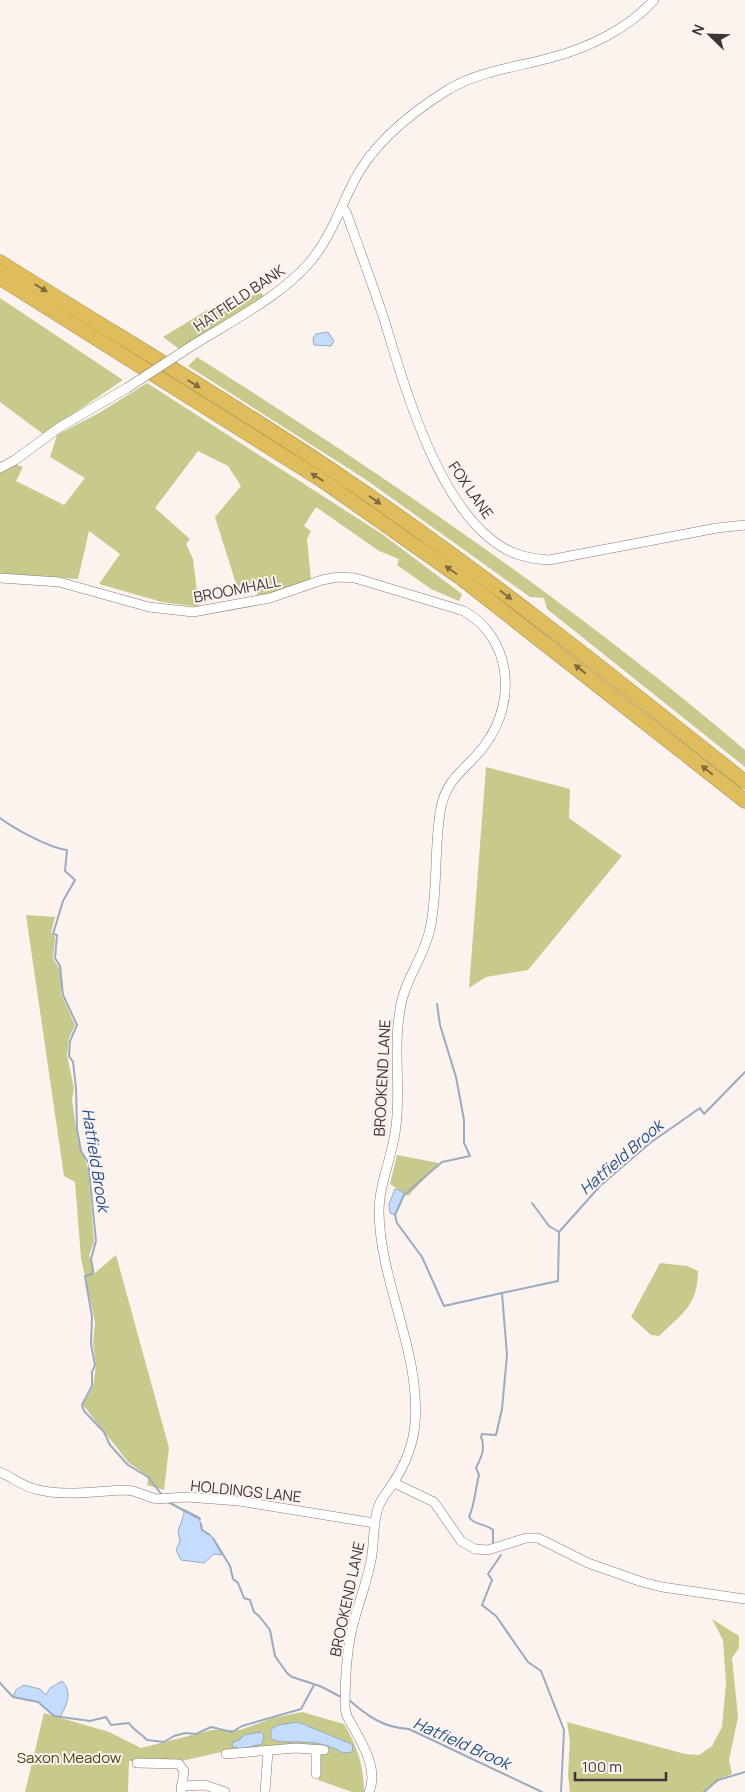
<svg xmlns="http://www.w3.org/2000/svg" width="745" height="1792" font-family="Manrope,sans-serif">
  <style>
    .green { fill: #c8ca8c }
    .water { fill: #c4dcfd; stroke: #9caac0 }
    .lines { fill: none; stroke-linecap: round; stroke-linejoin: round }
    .stream { stroke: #9caac0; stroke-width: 2 }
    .minor-casing { stroke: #8c7970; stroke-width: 10 }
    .highway-casing { stroke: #a68d4d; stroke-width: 15 }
    .minor { stroke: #fff; stroke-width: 9 }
    .highway { stroke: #dfbd5c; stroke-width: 14 }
    .minor-bridge-casing { stroke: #8c7970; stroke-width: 10; stroke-linecap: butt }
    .minor-bridge { stroke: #fff; stroke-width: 9 }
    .oneway { fill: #7e6b42 }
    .labels { text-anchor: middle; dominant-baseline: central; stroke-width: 4; stroke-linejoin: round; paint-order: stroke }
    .street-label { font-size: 15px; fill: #3d3531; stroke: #fcf3ef }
    .park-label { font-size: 15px; fill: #444511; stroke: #fcf3ef }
    .water-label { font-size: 16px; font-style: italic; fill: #1e4e8e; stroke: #fcf3ef }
  </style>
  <rect width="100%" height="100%" fill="#fcf3ef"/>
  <!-- green -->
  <g class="green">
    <path d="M261,293L264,297L179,349L163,337L207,310Z"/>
    <path d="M0,298L123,380L43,434L0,402Z"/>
    <path d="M197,357C387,477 573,604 745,750V767L547,609L544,598L530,597L365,479L188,366Z"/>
    <path d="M147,383L382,534L462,594L459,601L431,589L397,565L399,559L379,551L316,507L304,526L311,531L307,539L311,579L258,598L255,585L237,587L215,517L241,486L228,466L198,451L155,508L190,539L186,544L193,559L199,607L162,602L99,584L120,554L89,531L78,579L0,574V472L15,464L23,467L16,481L64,505L85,478L50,457L57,435L99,413Z"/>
    <path d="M486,767L570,789L569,818L622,856L528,970L486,977L469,988Z"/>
    <path d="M26,915L55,917L51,933L55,937L53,959L59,968L63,985L61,994L75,1025L69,1038L67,1055L74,1088L72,1100L78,1141L88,1168L94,1242L89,1256L95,1273L116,1255L169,1448L164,1490L147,1485L149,1477L129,1463L83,1405L93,1387L96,1365L93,1344L95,1322L81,1258L75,1182L64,1176Z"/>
    <path d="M397,1155L439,1163L408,1196L390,1184Z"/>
    <path d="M660,1263L687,1266L698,1271C698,1305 682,1314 659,1336L651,1335L631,1317Z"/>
    <path d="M712,1619L739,1636V1648L732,1658L738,1717L729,1760L732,1774L718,1779L706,1792H570L568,1775L570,1742L567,1722L685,1754L699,1755L712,1746L722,1727L726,1683L723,1640Z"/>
    <path d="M302,1712L344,1724C357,1746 364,1766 364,1792H352L318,1780L319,1749L226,1751L177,1762L129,1761L128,1792H25L44,1713L109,1732L141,1748L212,1730H240L273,1718Z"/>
  </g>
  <!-- water -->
  <g class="water">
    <path d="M328,332L334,341L331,346L314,345L313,338L316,334Z"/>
    <path d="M395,1189L402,1191L404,1195L395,1215L390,1213L389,1204Z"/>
    <path d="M183,1509L199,1517L202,1530L212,1537L222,1555L214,1554L204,1563L181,1560L176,1550L180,1541L178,1531L184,1514Z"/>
    <path d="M62,1681C73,1692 67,1705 60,1717L54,1716L38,1702L13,1697L16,1690L24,1685L40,1689L46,1695L50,1688Z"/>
    <path d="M298,1722L349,1743L353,1745L352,1752L343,1753C329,1744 314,1742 298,1742C288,1741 279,1744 271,1738V1729L278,1725Z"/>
    <path d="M261,1732L264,1736L262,1744L241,1749L232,1746L233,1742L240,1740L244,1735Z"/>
  </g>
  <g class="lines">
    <!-- stream -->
    <g class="stream">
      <path d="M0,818C15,829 49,848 67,850L65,871L75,880L63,901L53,934L57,935L55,958L60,966L63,995L77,1025L70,1041L69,1056L73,1062L76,1088L77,1129L81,1151L89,1164V1171L96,1241L91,1259L93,1270L92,1274L85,1276L92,1317L91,1344L95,1365L92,1372V1386L82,1405L84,1411L104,1432L110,1445L128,1465L148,1477L162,1495"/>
      <path d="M437,1004L440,1025L456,1077L464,1120V1143L470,1156L442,1162L404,1195L395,1215L397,1223L422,1257L444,1306L502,1293"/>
      <path d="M532,1203L549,1226L559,1232"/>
      <path d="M168,1502L200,1519"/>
      <path d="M201,1524L202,1530L210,1535"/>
      <path d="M213,1538L230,1566L233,1579L238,1583L244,1598L250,1600L254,1612L259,1616L270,1630L275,1656L287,1673L292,1677L320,1686L341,1697"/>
      <path d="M493,1544V1530C485,1523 475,1526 469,1517C475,1504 475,1490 479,1475L476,1468C481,1458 486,1448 481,1437L482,1434L496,1435L502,1409L507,1355L502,1293L558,1281L559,1232L600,1186L650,1143L700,1108L704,1114L745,1072"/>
      <path d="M501,1555L488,1574L492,1580L482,1605L496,1616L528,1662L541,1671L564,1730L561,1792"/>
      <path d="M0,1683L13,1697L38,1702L54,1716L90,1721L106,1717L111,1725L129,1723C134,1731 141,1733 147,1740L164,1742L174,1736L185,1733L196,1734L211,1727L232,1732L242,1726L301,1709L314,1685"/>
      <path d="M348,1699C367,1716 384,1728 409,1729L542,1792"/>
      <path d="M704,1792L718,1780L745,1772"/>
    </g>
    <defs>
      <g id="minor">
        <path d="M342,208L346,212C359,248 372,283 384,319C405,388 438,508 502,547C516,556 533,559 549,560L717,528L745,525"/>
        <path d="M190,347C228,323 280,297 310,262C330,238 339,211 353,183C372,144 412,112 449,89C480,71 517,67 550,58C588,48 628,29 654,0"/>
        <path d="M0,468L15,460L60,427L127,388"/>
        <path d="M0,578L59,582L149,607L193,612L270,598L322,580L338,577L355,578L464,611C511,638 517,699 487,742C468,770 445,776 440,813C434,850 438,893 430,929C424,958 404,980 400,1010C393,1049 401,1088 396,1126C393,1155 379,1183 379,1212C380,1283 421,1352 415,1424C413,1445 405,1465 393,1483C388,1492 381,1498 378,1508C372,1526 375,1546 370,1565C366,1584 359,1602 354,1621C346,1648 345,1679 345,1708L347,1716C358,1737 380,1767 369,1792"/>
        <path d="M0,1472C12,1477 22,1486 35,1489C63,1497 95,1491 124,1490L133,1491L156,1499L187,1497L239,1501L374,1523"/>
        <path d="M394,1483L434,1502L461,1541L475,1549L488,1550L526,1538H538L588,1563L642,1582L662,1587L745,1599"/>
        <path d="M226,1754L296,1748L324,1750"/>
        <path d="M137,1763L179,1764L184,1771L181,1792"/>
        <path d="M316,1774V1750"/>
        <path d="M181,1786L205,1785L225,1792"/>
        <path d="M265,1792L268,1751"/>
      </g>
      <g id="highway">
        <path d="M0,262C111,332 224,398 333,471C476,567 611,675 745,782"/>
        <path d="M0,278L323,481L461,578L745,801"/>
      </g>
    </defs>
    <!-- minor casing -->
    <use href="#minor" class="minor-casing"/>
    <!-- highway casing -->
    <use href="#highway" class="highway-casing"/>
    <!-- minor -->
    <use href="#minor" class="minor"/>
    <!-- highway -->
    <use href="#highway" class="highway"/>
    <defs>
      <path id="minor-bridge" d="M127,388L190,347"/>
    </defs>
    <!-- minor-bridge casing -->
    <use href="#minor-bridge" class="minor-bridge-casing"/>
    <!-- minor-bridge -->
    <use href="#minor-bridge" class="minor-bridge"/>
  </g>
  <!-- one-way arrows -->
  <defs><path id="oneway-solid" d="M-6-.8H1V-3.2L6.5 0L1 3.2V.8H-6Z" transform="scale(1.25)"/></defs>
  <g class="oneway">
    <use href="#oneway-solid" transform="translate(41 288) rotate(32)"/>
    <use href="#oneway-solid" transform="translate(194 384) rotate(32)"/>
    <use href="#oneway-solid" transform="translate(317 477) rotate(-148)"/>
    <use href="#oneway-solid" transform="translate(375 500) rotate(35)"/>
    <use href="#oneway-solid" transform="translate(451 570) rotate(-145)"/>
    <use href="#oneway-solid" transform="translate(506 595) rotate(37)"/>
    <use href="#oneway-solid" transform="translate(580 669) rotate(-142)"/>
    <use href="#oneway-solid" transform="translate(707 770) rotate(-141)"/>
  </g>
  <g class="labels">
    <!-- street labels -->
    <g class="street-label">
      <text transform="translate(239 298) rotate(-34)">HATFIELD BANK</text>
      <text transform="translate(471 490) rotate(55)">FOX LANE</text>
      <text transform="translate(237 589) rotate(-11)">BROOMHALL</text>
      <text transform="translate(382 1078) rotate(-87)">BROOKEND LANE</text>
      <text transform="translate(246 1491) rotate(6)">HOLDINGS LANE</text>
      <text transform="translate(347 1599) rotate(-78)">BROOKEND LANE</text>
    </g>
    <!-- park labels -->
    <g class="park-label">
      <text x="69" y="1757">Saxon Meadow</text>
    </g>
    <!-- water labels -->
    <g class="water-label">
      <text transform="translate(621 1157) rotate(-41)">Hatfield Brook</text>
      <text transform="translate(96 1160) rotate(81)">Hatfield Brook</text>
      <text transform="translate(462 1743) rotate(24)">Hatfield Brook</text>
    </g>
  </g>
  <!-- north arrow -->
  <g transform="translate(710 35) rotate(293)" stroke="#fcf3ef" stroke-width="4" paint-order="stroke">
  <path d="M0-4L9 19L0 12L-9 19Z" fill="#3d3531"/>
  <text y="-8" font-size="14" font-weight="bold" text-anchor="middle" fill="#3d3531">N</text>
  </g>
  <!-- scale -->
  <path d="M575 1772v8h91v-8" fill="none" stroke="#3d3531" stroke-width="2.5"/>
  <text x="582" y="1772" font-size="15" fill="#3d3531" stroke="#fcf3ef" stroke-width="4" paint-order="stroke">100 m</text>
</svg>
